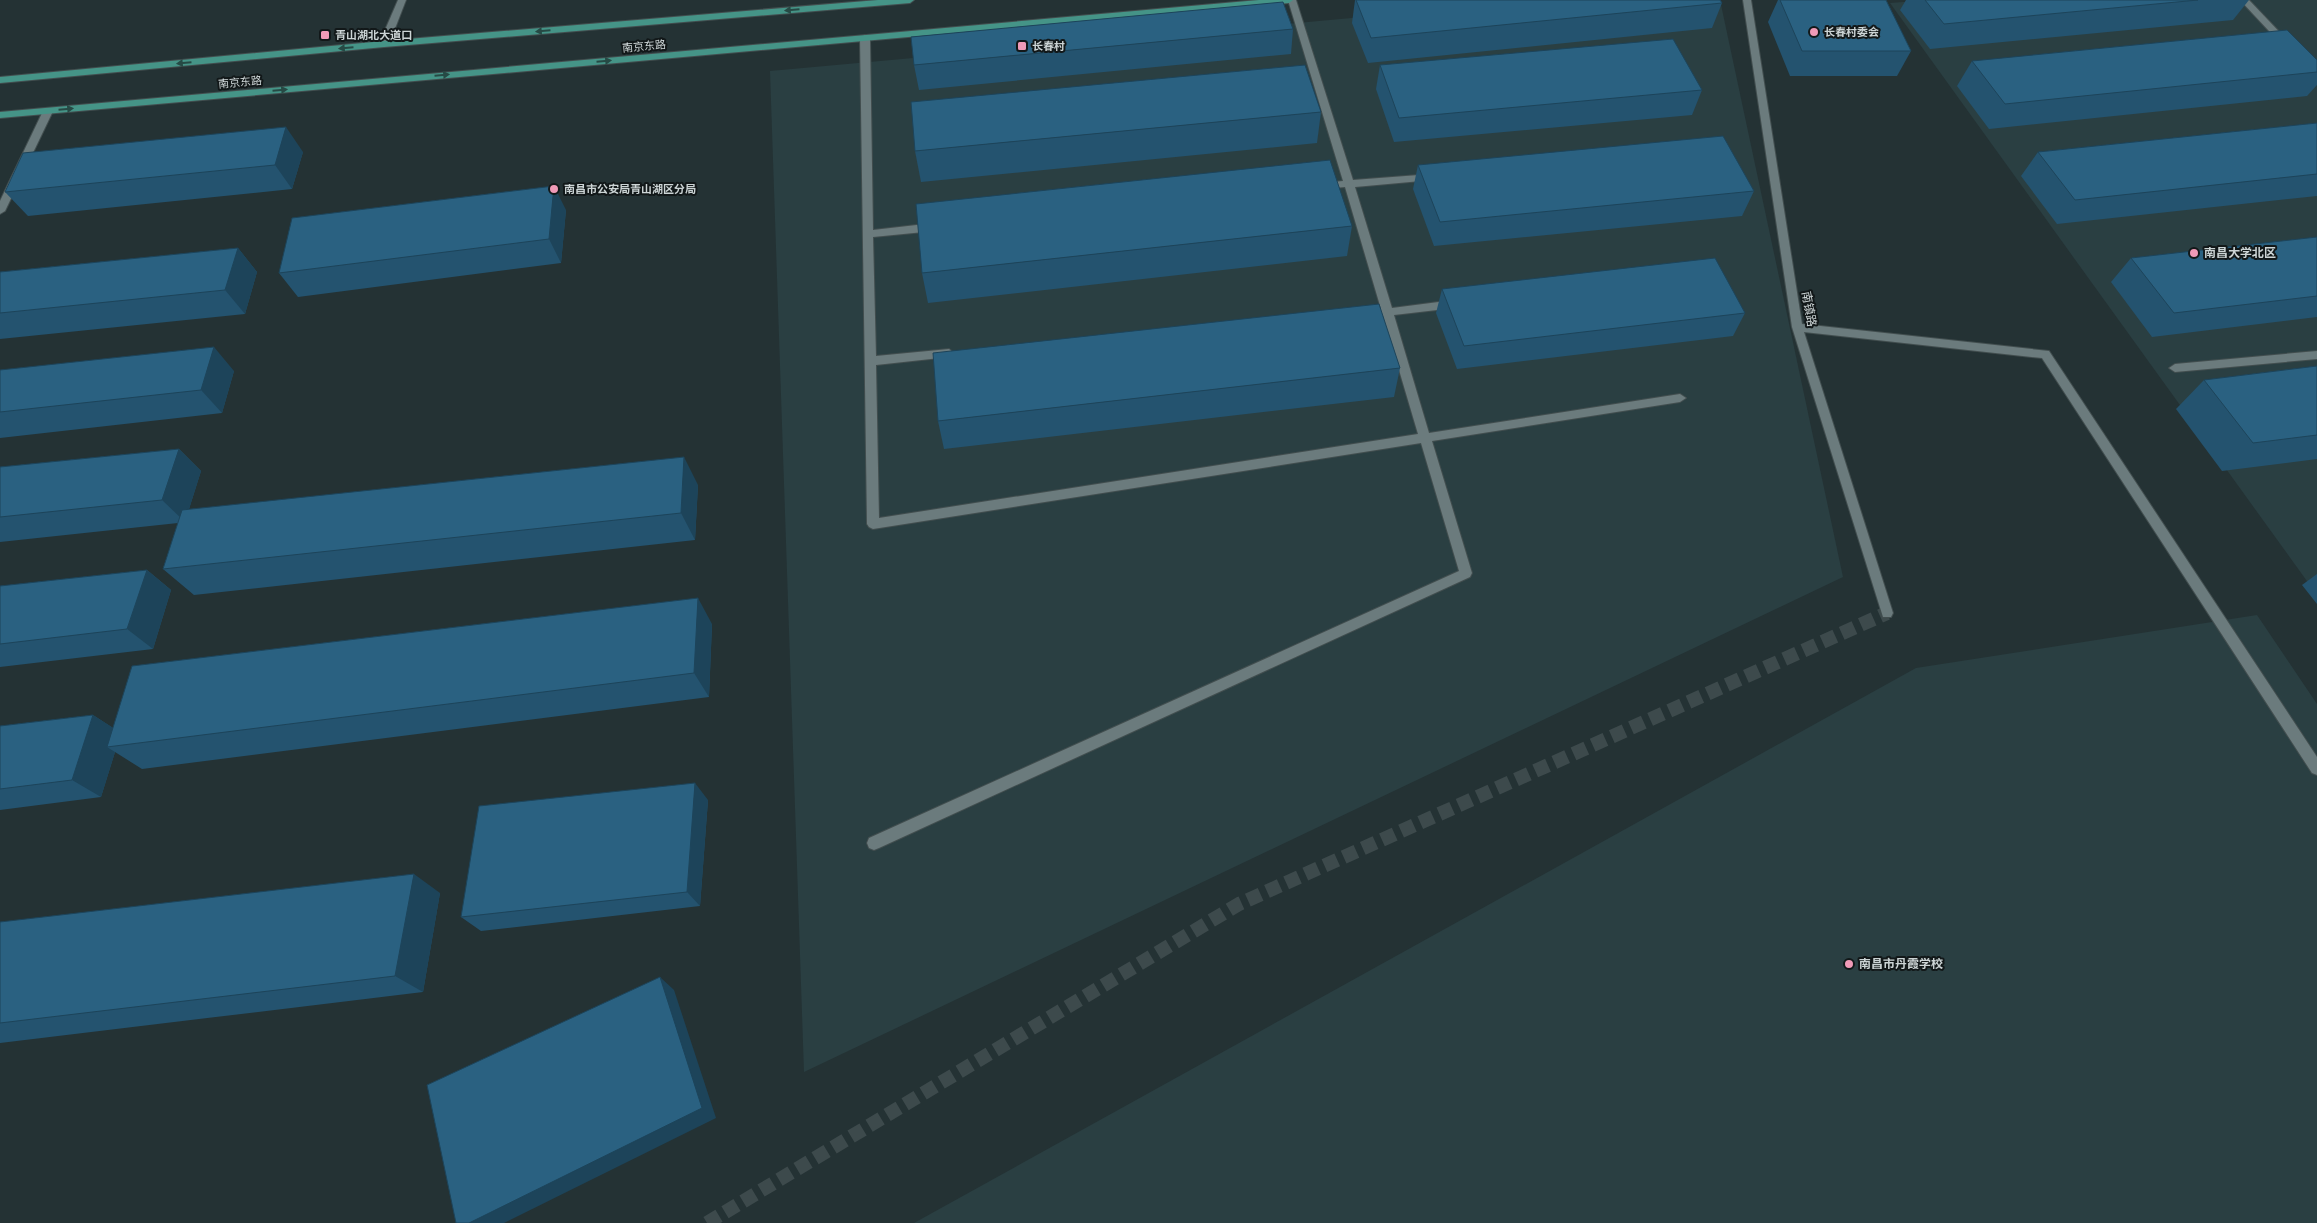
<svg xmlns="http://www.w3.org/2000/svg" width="2317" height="1223" font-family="'Times New Roman','Noto Sans SC',serif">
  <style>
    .built { fill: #2a3f42 }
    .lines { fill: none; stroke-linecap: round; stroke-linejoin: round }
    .minor-tunnel { stroke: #3d4a4c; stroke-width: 14; stroke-dasharray: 14 7; stroke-linecap: butt }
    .minor-casing { stroke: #424e4f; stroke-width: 2 }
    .major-casing { stroke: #424e4f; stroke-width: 2 }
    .minor { fill: #6b7b7d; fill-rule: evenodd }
    .major { fill: #459487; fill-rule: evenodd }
    .wall { fill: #24536f }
    .shaded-wall { fill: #1d445a }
    .building { fill: #2a6181; stroke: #1d445a }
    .oneway { fill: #264a45 }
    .poi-dot { fill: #f09ab7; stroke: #121819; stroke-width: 2 }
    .labels { text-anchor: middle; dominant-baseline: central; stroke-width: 4; stroke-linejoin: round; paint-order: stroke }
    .far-poi-label { font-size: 11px; font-weight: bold; fill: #ccd4d5; stroke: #121819; text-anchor: start }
    .far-street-label { font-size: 11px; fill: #ccd4d5; stroke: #121819 }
    .poi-label { font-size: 12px; font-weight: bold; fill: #ccd4d5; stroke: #121819; text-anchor: start }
    .street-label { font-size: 12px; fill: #ccd4d5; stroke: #121819 }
  </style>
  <rect width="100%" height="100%" fill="#243234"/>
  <!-- built -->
  <g class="built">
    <path d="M1549,0H1720L1843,577L804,1072L770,71Z"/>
    <path d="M1930,0H2317V595L1890,3Z"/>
    <path d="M2257,615L2317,704V1223H914L1916,668Z"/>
  </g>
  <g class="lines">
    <!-- minor-tunnel -->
    <path class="minor-tunnel" d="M707,1223L1239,904L1887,613"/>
    <defs>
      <g id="minor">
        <path d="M398,0H406L389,44L384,47L381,46L379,44Z"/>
        <path d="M1288,0H1296L1353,180L1432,174L1437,177L1432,180L1355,187L1392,308L1454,300L1459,304L1454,308L1394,315L1429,433L1680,394L1686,398L1680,402L1432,441L1472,573L1470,577L879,848L874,850L869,848L867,843L869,838L1459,571L1421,443L873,529L869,527L867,524L860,38L865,35L870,38L873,230L934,223L939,227L934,231L873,237L876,356L949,349L954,353L949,357L876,365L879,518L1418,434L1383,316H1376L1375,313L1381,309L1345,187L1322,189L1317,186L1322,183L1343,181Z"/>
        <path d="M1743,0H1751L1802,324L2049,351L2317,757V775L2312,773L2042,358L1804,332L1893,613L1891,617H1883L1792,327Z"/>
        <path d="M2240,0H2249L2289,42V46H2283Z"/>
        <path d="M48,108L53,111L5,211L0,214V201L43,111Z"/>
        <path d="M2317,351V359L2175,372L2169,368L2175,364Z"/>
      </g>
      <g id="major">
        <path d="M878,0H914L910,3L384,47L0,83V77L384,41Z"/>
        <path d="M1259,0H1293L1289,3L0,118V112Z"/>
      </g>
    </defs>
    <!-- minor casing -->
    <use href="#minor" class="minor-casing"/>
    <!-- major casing -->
    <use href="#major" class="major-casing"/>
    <!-- minor -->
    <use href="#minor" class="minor"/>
    <!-- major -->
    <use href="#major" class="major"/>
  </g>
  <!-- wall -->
  <g class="wall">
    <path d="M1355,0H1720L1722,3L1712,28L1368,63L1352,23Z"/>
    <path d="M1778,0H1886L1911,51L1897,76H1790L1768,22Z"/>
    <path d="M1906,0H2249L2233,20L1930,49L1900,10Z"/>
    <path d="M1293,29L1291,54L919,90L914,65Z"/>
    <path d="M2317,60V85L2307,96L1989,129L1957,86L1972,61Z"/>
    <path d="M1380,65L1702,90L1692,115L1394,142L1376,89Z"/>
    <path d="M1321,112L1317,143L921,182L915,151Z"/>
    <path d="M2317,123V196L2057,224L2021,176L2038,152Z"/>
    <path d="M303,152L292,189L28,216L5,192Z"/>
    <path d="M1418,165L1754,191L1742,216L1434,246L1413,189Z"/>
    <path d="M566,210L561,263L298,297L279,273Z"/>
    <path d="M1352,226L1347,256L928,303L922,273Z"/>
    <path d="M2317,237V317L2152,337L2111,282L2131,258Z"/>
    <path d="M238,248L257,272L245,314L0,339V272Z"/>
    <path d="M1442,289L1745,313L1733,336L1457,369L1436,313Z"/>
    <path d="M2317,366V459L2222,471L2176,409L2204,380Z"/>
    <path d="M1400,368L1394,397L944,449L938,421Z"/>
    <path d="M0,370L234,371L222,413L0,438Z"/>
    <path d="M179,449L201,471L189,509L698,485L695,540L194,595L163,569L178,523L0,542V467Z"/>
    <path d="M147,570L171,590L153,649L0,667V586Z"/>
    <path d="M2317,574V604L2302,585Z"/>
    <path d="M712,624L709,697L142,769L115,752L101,797L0,810V726L93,715L113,728Z"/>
    <path d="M708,800L700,906L481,931L461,917Z"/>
    <path d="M440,893L423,992L0,1043V922Z"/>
  </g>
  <!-- shaded-wall -->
  <g class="shaded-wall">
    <path d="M286,127L303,152L292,189L275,165Z"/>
    <path d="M554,186L566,210L561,263L549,239Z"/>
    <path d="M238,248L257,272L245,314L225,290Z"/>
    <path d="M214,347L234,371L222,413L201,390Z"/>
    <path d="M179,449L201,471L185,522L162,500Z"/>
    <path d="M684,457L698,485L695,540L681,513Z"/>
    <path d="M147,570L171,590L153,649L127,629Z"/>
    <path d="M698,598L712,624L709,697L694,673Z"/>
    <path d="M93,715L121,733L107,747L115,752L101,797L72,780Z"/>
    <path d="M695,783L708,800L700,906L687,892Z"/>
    <path d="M414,874L440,893L423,992L395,976Z"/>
    <path d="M660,977L674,990L716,1118L504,1223H469Z"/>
  </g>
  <!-- building -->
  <g class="building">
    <path d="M1356,0H1720L1722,3L1371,38Z"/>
    <path d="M1780,0H1886L1911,51H1802Z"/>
    <path d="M1925,0H2198L1944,24Z"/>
    <path d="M1283,2L1293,29L914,65L911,37Z"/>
    <path d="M2287,30L2317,60V72L2005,104L1972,61Z"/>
    <path d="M1673,39L1702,90L1399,118L1380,65Z"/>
    <path d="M1305,65L1321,112L915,151L911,102Z"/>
    <path d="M2317,123V174L2075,200L2038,152Z"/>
    <path d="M286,127L275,165L5,192L23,153Z"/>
    <path d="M1723,136L1754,191L1440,222L1418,165Z"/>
    <path d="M1330,160L1352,226L922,273L916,204Z"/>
    <path d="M554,186L549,239L279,273L292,218Z"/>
    <path d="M2317,237V296L2174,313L2131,258Z"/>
    <path d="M238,248L225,290L0,313V272Z"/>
    <path d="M1715,258L1745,313L1464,346L1442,289Z"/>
    <path d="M1379,304L1400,368L938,421L933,353Z"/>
    <path d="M214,347L201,390L0,412V370Z"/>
    <path d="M2317,366V435L2253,443L2204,380Z"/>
    <path d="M179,449L162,500L0,517V467Z"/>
    <path d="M684,457L681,513L163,569L182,510Z"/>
    <path d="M147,570L127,629L0,644V586Z"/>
    <path d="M698,598L694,673L107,747L132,666Z"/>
    <path d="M93,715L72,780L0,789V726Z"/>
    <path d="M695,783L687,892L461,917L479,806Z"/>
    <path d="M414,874L395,976L0,1023V922Z"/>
    <path d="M660,977L702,1108L469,1223H456L427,1085Z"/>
  </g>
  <!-- one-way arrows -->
  <defs><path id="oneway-solid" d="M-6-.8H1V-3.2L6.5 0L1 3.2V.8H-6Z" transform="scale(1.25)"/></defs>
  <g class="oneway">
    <use href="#oneway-solid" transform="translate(792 10) rotate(175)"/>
    <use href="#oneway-solid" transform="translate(543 31) rotate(175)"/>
    <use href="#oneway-solid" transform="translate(346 48) rotate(175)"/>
    <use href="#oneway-solid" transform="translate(604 61) rotate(-5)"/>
    <use href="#oneway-solid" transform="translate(184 63) rotate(175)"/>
    <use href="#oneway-solid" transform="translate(442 75) rotate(-5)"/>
    <use href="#oneway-solid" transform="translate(280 90) rotate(-5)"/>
    <use href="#oneway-solid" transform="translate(66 109) rotate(-5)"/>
  </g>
  <!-- markers -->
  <g class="poi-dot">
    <circle cx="1814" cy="32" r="5"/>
    <rect x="320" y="30" width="10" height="10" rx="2.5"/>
    <rect x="1017" y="41" width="10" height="10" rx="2.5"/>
    <circle cx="554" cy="189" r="5"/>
    <circle cx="2194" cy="253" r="5"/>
    <circle cx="1849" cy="964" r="5"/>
  </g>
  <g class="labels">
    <!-- far-poi labels -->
    <g class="far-poi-label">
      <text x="1824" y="32">长春村委会</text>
      <text x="335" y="35">青山湖北大道口</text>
      <text x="1032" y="46">长春村</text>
      <text x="564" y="189">南昌市公安局青山湖区分局</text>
    </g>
    <!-- far-street labels -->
    <g class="far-street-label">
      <text transform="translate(644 46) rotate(-5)">南京东路</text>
      <text transform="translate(240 82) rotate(-5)">南京东路</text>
    </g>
    <!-- poi labels -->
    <g class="poi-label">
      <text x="2204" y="253">南昌大学北区</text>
      <text x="1859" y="964">南昌市丹霞学校</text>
    </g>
    <!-- street labels -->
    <g class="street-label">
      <text transform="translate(1809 309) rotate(80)">南镇路</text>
    </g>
  </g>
</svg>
